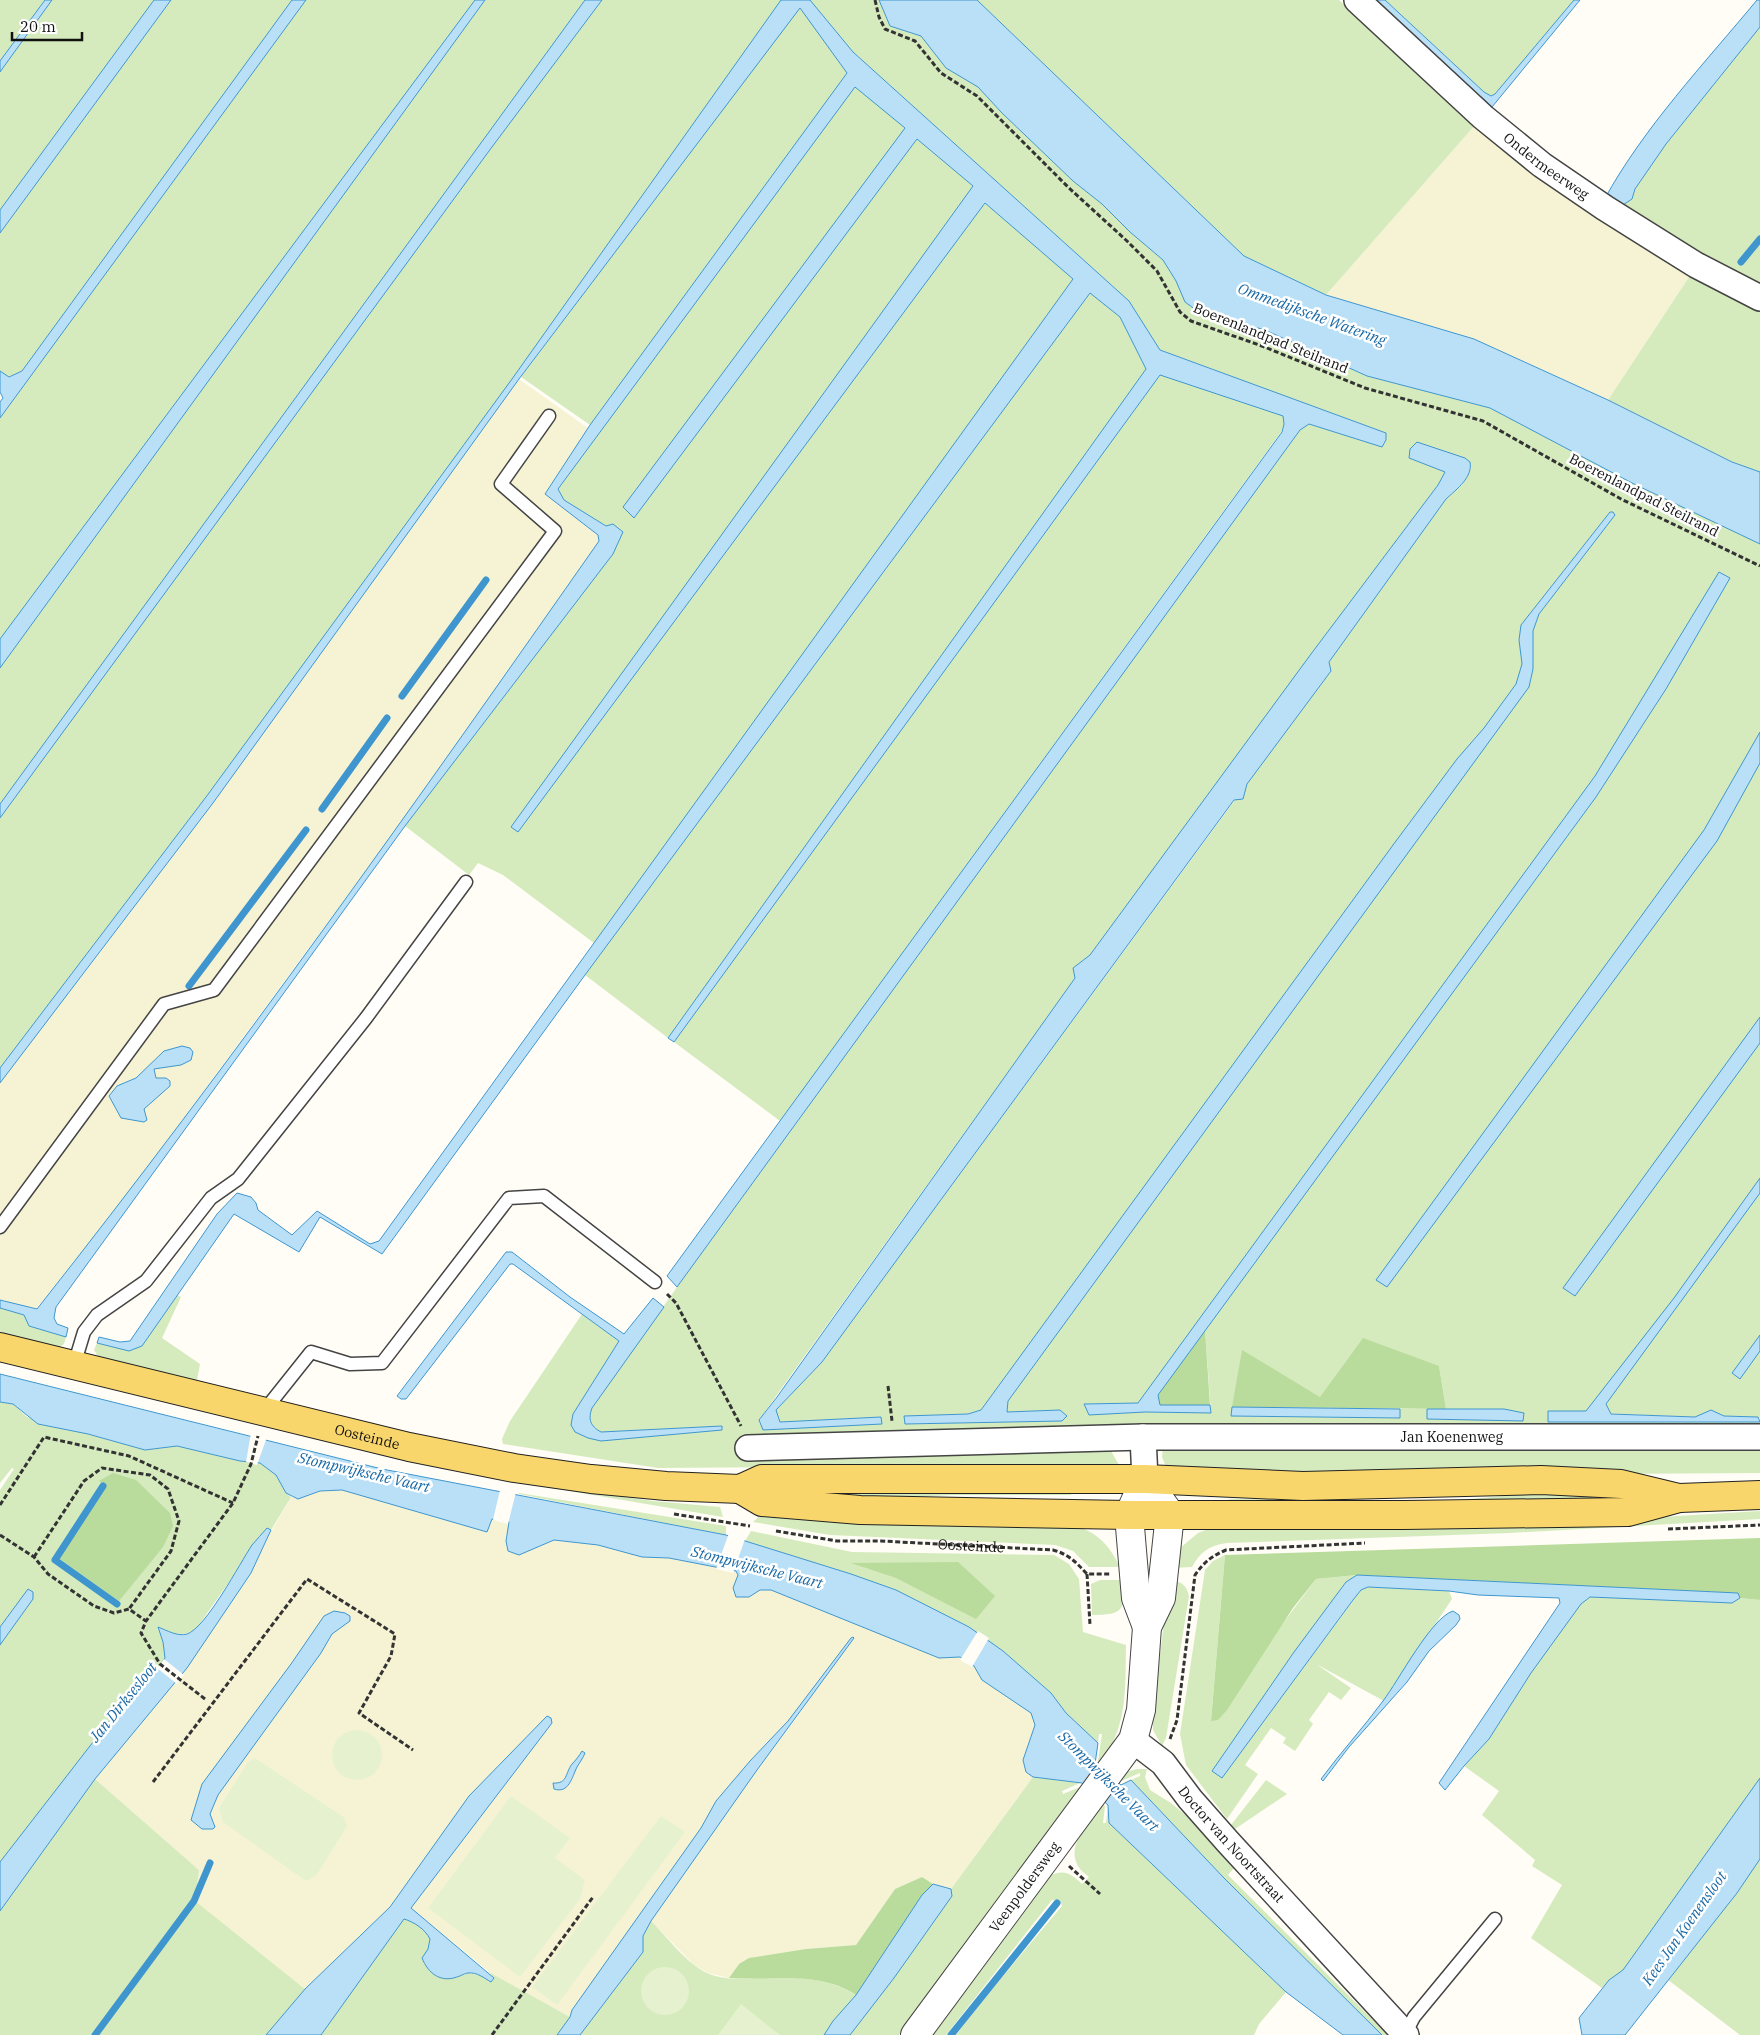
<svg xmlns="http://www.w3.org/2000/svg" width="1760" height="2035" font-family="'IBM Plex Serif',serif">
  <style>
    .farmland { fill: #f6f3d4 }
    .green { fill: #d5ebbd; fill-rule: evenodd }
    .forest { fill: #b9dc9c }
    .pitch { fill: #e6f2cf }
    .water { fill: #b9e0f7; stroke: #3f96cf }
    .pier { fill: #fffdf5 }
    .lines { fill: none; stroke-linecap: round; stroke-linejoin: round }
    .stream { stroke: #3f96cf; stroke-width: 7 }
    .service-casing { stroke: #444; stroke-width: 15 }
    .minor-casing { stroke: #444; stroke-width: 28 }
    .tertiary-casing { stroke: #444; stroke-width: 30 }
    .primary-casing { stroke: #222; stroke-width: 30 }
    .path { stroke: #333; stroke-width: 3; stroke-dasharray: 5 2.5; stroke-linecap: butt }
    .service { stroke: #fff; stroke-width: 12 }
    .minor { stroke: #fff; stroke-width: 25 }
    .tertiary { stroke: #fff; stroke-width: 28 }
    .primary { stroke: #f9d66b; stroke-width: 28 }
    .labels { text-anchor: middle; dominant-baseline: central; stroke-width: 5; stroke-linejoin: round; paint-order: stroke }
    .street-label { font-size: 14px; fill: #111; stroke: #fff }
    .water-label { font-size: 15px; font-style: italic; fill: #1768a6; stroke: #fff }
  </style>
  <rect width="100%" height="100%" fill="#fffdf5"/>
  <!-- farmland -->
  <g class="farmland">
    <path d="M1476,124L1693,271L1608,400L1474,339L1326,295Z"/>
    <path d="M519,379L588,428L545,494L598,535L599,541L401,823L127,1195L36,1309L0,1300V1075L86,971L213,803Z"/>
    <path d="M342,1490L487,1531L492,1519L509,1522L506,1541L519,1555L554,1540L598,1545L642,1557L669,1558L736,1571L738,1575L733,1588L749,1597L760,1590H771L939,1658L960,1657L974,1666L982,1680L1031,1713L1035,1725L1023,1760L1026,1772L1033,1777L951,1889L933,1884L922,1877L895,1889L856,1945L806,1949L739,1964L729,1978L708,1973L694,1965L651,1921L757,1770L807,1704L750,1761L716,1801L701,1828L572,2010L570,2017L489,1972L411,1908L552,1723L469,1796L390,1907L305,1989L194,1901L199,1870L95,1779L211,1632L251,1573L265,1542L291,1497L298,1499L320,1491Z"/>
  </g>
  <!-- green -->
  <g class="green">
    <path d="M0,0H45L0,61Z"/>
    <path d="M52,0H154L0,210V72Z"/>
    <path d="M171,0H292L22,371L8,377L0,371V233Z"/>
    <path d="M306,0H475L0,639V418Z"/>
    <path d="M485,0H585L0,804V668Z"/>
    <path d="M602,0H781L512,379L206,797L0,1068V818L489,151Z"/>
    <path d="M810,0H879L890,26L921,36L946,68L978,87L1002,113L1073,181L1102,204L1130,232L1163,260L1176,281L1185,302L1196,310L1265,330L1367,376L1490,408L1632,483L1760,544V1419L1758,1417L1724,1416L1711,1410L1695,1417L1549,1411L1548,1421L1760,1422V1431L1099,1443L1111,1451L1119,1465L658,1468L503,1444L502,1439L510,1421L582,1314L619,1341L573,1414L588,1438L722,1426L601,1432C590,1426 588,1419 592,1408L677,1287L1300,430L1309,424L1382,447L1386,440V433L1160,350L1129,301L853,52ZM1409,458L1471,468L1462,485L1446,499L1329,662L1331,671L1247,784L1243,799L1235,800L822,1362L776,1410L779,1422L880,1417L881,1423L760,1424L759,1420L1075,978L1073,968L1090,955L1311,654L1438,485L1445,472ZM1610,512L1615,515L1539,614L1533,631V669L1528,687L1008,1401L1007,1412L1060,1410L1067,1416L1062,1421L905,1424V1416L968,1414L981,1410L1393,845L1457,759L1484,728L1516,684L1522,664L1519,640L1521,625ZM1720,572L1730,578L1666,689L1596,797L1205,1330L1211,1413L1145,1412L1089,1415L1084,1404L1138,1403L1595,776ZM1242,1351L1320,1397L1439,1366L1446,1409H1504L1523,1420L1428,1419L1427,1409H1400V1418L1232,1416Z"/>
    <path d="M977,0H1339L1476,124L1326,295L1244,256Z"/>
    <path d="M1385,0H1574L1495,94L1491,96L1484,92Z"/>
    <path d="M800,7L847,73L590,425L521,377Z"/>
    <path d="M1760,27V285L1668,237L1623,205L1632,199L1635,189L1666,144Z"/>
    <path d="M855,86L906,128L623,507L633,517L917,139L973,186L512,827L518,832L985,203L1074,278L594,943L503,875L478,863L469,875L405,826L613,554L606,526L564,500L558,489Z"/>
    <path d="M1693,271L1760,306V472L1732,462L1608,400Z"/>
    <path d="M1090,293L1120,317L1146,369L668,1038L585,975Z"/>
    <path d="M1160,375L1283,416L1284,424L1281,432L780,1121L674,1042Z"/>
    <path d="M177,1295L181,1297L162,1338L200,1364L197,1380L192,1382L99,1358L94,1350L97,1343L129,1351L142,1346Z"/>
    <path d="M0,1308L24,1315L29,1326L66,1337L64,1344L57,1349L0,1335Z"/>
    <path d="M0,1402L13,1404L27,1417L145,1450L176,1446L240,1461L260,1463L276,1475L286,1493L291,1497L271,1530L267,1528L196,1629C182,1638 173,1633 158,1628L163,1642L165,1658L156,1670L145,1675L0,1862V1645L33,1599L28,1589L0,1627V1490L14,1469L12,1468L0,1483ZM100,1481L173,1526L100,1493L106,1486Z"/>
    <path d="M1760,1442V1473L1290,1476L1168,1472L1162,1457L1163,1446Z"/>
    <path d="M528,1484L653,1501L720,1507L723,1517Z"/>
    <path d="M795,1485L1071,1488V1495H952L826,1501Z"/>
    <path d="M1570,1490L1592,1491L1593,1506L1229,1507V1499L1447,1501Z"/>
    <path d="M519,1493L726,1526V1535L519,1494Z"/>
    <path d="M1760,1511V1519L1510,1533L1227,1543C1210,1545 1200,1552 1192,1567L1171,1568L1180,1548L1198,1533L1228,1521L1510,1526Z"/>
    <path d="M762,1514L1058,1520C1091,1530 1104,1535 1120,1567H1089L1073,1551L1055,1545L830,1535L753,1522Z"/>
    <path d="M751,1531L852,1552L1054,1555L1069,1564L1079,1579L1083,1632L1126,1645C1125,1693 1128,1722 1101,1764L1098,1761L1102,1734H1099L1098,1743L1066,1713L1051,1693L1003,1651L968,1627L896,1590L851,1574L745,1541Z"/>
    <path d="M1225,1555L1211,1720L1316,1579L1357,1575L1346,1582L1294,1652L1212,1771L1222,1778L1361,1590L1368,1587L1449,1591L1452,1599L1384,1701L1316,1664L1351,1688L1341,1700L1329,1692L1309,1720L1313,1724L1295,1751L1283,1743L1286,1738L1271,1728L1245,1765L1258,1774L1227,1819L1186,1765L1180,1734L1205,1570L1213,1561Z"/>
    <path d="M1100,1580H1123C1125,1610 1124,1615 1092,1615L1091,1584Z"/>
    <path d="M1169,1581C1181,1581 1186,1584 1189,1596L1166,1738L1162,1746L1153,1730V1713Z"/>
    <path d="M1590,1597L1731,1603L1740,1598L1760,1600V1778L1623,1970L1609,1980L1602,1988L1531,1938L1562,1885L1532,1866L1535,1860L1482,1815L1499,1791L1464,1766L1489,1739L1531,1673L1581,1604Z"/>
    <path d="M1137,1769H1147L1145,1777L1150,1790L1171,1803L1188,1817L1234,1868L1228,1875L1388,2035H1382L1224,1878L1131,1780L1140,1776V1773L1121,1781L1120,1776L1126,1772Z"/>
    <path d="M1033,1777L1080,1783L1062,1791L1063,1794L1080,1787L1082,1789L899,2035H850L894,1978L952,1896L951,1889Z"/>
    <path d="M95,1779L199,1870L195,1901L305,1989L266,2035H0V1911Z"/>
    <path d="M1266,1780L1287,1794L1235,1829L1231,1825Z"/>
    <path d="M1103,1804L1105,1806L1103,1823H1106L1108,1805L1109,1823L1286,1992L1259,2024L1254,2035H956L987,1995L1062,1906L1060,1901L1052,1900L946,2035H931L1051,1875C1064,1869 1072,1874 1082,1884L1089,1877C1086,1874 1082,1872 1080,1869C1063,1847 1090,1821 1103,1804Z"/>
    <path d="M1760,1859V2035H1740L1667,1979L1737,1893Z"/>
    <path d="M404,1918C415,1922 425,1929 430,1939L428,1949L456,1978L468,1973L494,1978L489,1972L570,2017L557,2035H321Z"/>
    <path d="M651,1921C667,1937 687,1964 707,1973C727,1982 750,1978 771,1977C801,1977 831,1979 856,1995L833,2021L824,2035H580L643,1952V1936Z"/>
  </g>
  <!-- forest -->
  <g class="forest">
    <path d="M1205,1330L1210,1405H1160L1157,1395Z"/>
    <path d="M1363,1338L1439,1366L1446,1409L1232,1407L1242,1350L1320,1397Z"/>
    <path d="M113,1473L136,1480L170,1513L173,1526L163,1547L119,1601L60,1559L105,1486L99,1481Z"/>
    <path d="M1760,1538V1600L1740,1598L1738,1593L1357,1575L1316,1579L1293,1608L1227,1710L1218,1720L1211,1721L1225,1555Z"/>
    <path d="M958,1562L995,1596L976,1619L896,1578L851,1563Z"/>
    <path d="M922,1877L933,1884L922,1895L856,1995C817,1970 772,1981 729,1978L739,1964L749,1958L806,1949L856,1945L895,1889Z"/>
  </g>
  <!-- pitch -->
  <g class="pitch">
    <circle cx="357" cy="1755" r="25"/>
    <path d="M255,1758L345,1818L347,1826L316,1876L306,1881L223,1822L219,1808L248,1762Z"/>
    <path d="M511,1796L570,1838L555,1858L585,1880L580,1899L520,1977L428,1908Z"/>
    <path d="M661,1816L685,1832L557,2005L532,1987Z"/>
    <circle cx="665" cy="1991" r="24"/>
    <path d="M741,2004L780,2035H718Z"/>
  </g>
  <!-- water -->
  <g class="water">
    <path d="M45,0H52L0,72V61Z"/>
    <path d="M154,0H171L0,233V210Z"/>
    <path d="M292,0H306L0,418V402L3,398L0,392V371L9,377L22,371Z"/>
    <path d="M475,0H485L0,668V639Z"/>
    <path d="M585,0H602L489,151L0,818V804Z"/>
    <path d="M781,0H810L853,52L1129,301L1160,350L1386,433V440L1382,447L1309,424L1300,430L677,1287L667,1276L1282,432L1284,424L1283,416L1160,375L674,1042L668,1038L1146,369L1120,317L1090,293L585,975L382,1254L320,1217L299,1252L234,1214L142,1346L129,1351L97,1343L99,1337L120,1342L130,1341L217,1214L237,1193L251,1197L256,1203L258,1210L292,1235L317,1211L370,1244L379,1241L1073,279L985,203L518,832L511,827L973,186L917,139L634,518L623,507L905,128L855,87L558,489L564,500L606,526L613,524L623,532L613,554L405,826L56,1307L54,1318L57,1324L68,1328L66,1337L29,1326L24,1315L0,1308V1300L37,1309C234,1060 417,801 599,541L598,535L545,494L590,425L847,73L800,8L519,379L213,803L0,1083V1068L206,797L512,379Z"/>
    <path d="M879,0H977L1244,256L1326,295L1474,339L1608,400L1732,462L1760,472V544L1632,483L1490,408L1367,376L1265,330L1196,310L1185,302L1176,281L1163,260L1130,232L1102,204L1073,181L1002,113L978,87L946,68L921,36L890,26Z"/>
    <path d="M1376,0H1385L1484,92L1491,96L1495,94L1574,0H1580L1492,107Z"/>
    <path d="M1757,0H1760V27L1666,144L1635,189L1632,199L1623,205L1604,200C1644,127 1704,64 1757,0Z"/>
    <path d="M1417,442L1465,458L1470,462C1473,477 1457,489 1446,499L1329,662L1331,671L1247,784L1243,799L1234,800L822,1362L776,1410L780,1422L881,1417L882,1424L763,1430L759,1420L777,1397L1075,978L1073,968L1090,955L1311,654L1438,485L1445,472L1409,458L1410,449Z"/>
    <path d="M1610,512H1613L1615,515L1539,614L1533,631V669L1529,687L1008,1401L1007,1412L1060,1410L1067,1416L1062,1421L905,1424L904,1416L968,1414L981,1410L1393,845L1457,759L1484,728L1516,684L1522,664L1519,640L1521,625Z"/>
    <path d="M1719,572L1730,578L1666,689L1596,797L1158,1395L1160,1405H1210L1211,1413L1145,1412L1089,1415L1084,1404L1138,1403L1595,776Z"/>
    <path d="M1760,732V763L1717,841L1387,1287L1376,1280L1704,830Z"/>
    <path d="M1760,1017V1043L1575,1296L1563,1288Z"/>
    <path d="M182,1046L190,1048L193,1052L191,1060L181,1065L154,1069L156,1078H166L170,1081V1086L144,1109L147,1120L144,1122L121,1118L109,1096L117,1086L136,1078L164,1051Z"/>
    <path d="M1760,1178V1193L1606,1404L1611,1414L1695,1417L1711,1410L1724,1416L1758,1417L1760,1422H1548V1411H1586L1674,1298Z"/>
    <path d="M506,1252H512L570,1297L624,1334L653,1298L664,1307L592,1408C588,1419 590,1426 601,1432L722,1426V1430L601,1441L588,1438L575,1432L571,1425L573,1414L619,1341L513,1264H510L406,1399H401L397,1396Z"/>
    <path d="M1760,1335V1351L1740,1379L1732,1373Z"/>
    <path d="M0,1374L382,1469L726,1535L851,1574L896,1590L969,1627L1003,1651L1051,1693L1066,1713L1098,1743L1095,1764L1121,1785L1131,1780L1224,1878L1382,2035H1343L1286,1992L1109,1823L1108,1805L1082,1783L1033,1777L1026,1772L1023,1760L1035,1725L1031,1713L982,1680L974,1666L960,1657L939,1658L771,1590H760L749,1597H736L733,1588L738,1575L736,1571L669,1558L642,1557L598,1545L554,1540L519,1555L508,1551L506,1541L509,1522L492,1519L487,1532L342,1490L320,1491L298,1499L286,1493L276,1475L260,1463L240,1461L177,1446L145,1450L88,1434L38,1424L13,1404L0,1402Z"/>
    <path d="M1232,1407L1400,1409V1418L1231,1416Z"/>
    <path d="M1427,1409H1504L1524,1413L1523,1421L1427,1419Z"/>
    <path d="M267,1528L271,1530L251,1573L187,1668L95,1779L0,1911V1862L145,1675L156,1670L165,1658L163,1642L158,1627C166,1630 178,1637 187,1634C206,1628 240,1563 252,1545C257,1539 262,1534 267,1528Z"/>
    <path d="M1357,1575L1738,1593L1740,1598L1732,1603L1590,1597L1581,1604L1531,1673L1489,1739L1464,1766L1445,1790L1439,1783L1560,1603L1559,1598L1478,1595L1449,1591L1368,1587L1361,1590L1353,1600L1222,1778L1212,1771L1294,1652L1346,1582Z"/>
    <path d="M28,1589L33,1592V1599L0,1645V1627Z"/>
    <path d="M334,1611L345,1613L350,1616V1621L332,1634L321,1653L218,1795L210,1814L215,1827L213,1829H202L191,1820L202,1784L291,1664L324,1616Z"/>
    <path d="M1453,1611L1459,1615L1460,1619L1456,1625L1429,1651L1407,1682L1349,1747L1323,1781L1321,1779C1341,1752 1363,1728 1383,1701C1399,1680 1431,1618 1453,1611Z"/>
    <path d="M853,1637L854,1638L757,1770L651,1921L643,1936V1952L580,2035H557L570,2017L572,2010L701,1828L716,1801L750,1761L788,1721L851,1638Z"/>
    <path d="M547,1716L551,1718L552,1723L411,1908L494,1978L491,1982C484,1978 477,1972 468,1973C465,1973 461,1976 457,1977C440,1983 428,1973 422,1958L428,1949L430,1939C425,1929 414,1922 404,1919L321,2035H266L305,1989L390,1907L469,1796Z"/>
    <path d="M582,1751L585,1753C583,1758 580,1762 577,1767C572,1777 569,1794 554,1789L553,1783C568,1784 565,1773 572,1764C576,1760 579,1756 582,1751Z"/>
    <path d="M1760,1778V1859L1737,1893L1625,2035H1582L1579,2018L1609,1980L1623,1970Z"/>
    <path d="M933,1884L951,1889L952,1896L894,1978L850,2035H824L833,2021L856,1995L922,1895Z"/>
  </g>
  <!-- pier -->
  <g class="pier">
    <path d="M251,1433L267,1437L257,1465L246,1462Z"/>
    <path d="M500,1490L516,1492L508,1524L493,1520Z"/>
    <path d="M729,1533L745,1539L733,1573L716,1569Z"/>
    <path d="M978,1631L989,1638L972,1667L960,1660Z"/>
    <path d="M164,1659L184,1675L177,1684L157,1668Z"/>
  </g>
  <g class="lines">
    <!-- stream -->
    <g class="stream">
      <path d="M1741,262L1760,239"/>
      <path d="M402,696L486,580"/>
      <path d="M322,809L387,718"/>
      <path d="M189,986L306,830"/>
      <path d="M103,1486L55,1560L117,1604"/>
      <path d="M95,2035L194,1901L210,1863"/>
      <path d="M951,2035L1057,1903"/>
    </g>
    <defs>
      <g id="service">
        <path d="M0,1227L164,1004L214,990L555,531L501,484L549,416"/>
        <path d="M74,1365L84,1332L97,1315L146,1281L211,1198L238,1179L366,1018L466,882"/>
        <path d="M264,1411L311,1352L350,1364L382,1363L509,1198L544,1196L655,1282"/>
        <path d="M1405,2034L1414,2017L1495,1919"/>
      </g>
      <g id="minor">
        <path id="s2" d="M1357,0L1483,117L1542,165L1605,208L1696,265L1760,298"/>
        <path d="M1143,1437L1145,1479"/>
        <path id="s3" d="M748,1448L1143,1437H1760"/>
        <path id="s4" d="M1133,1740L1163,1763L1190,1799L1228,1842L1406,2035"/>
      </g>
      <g id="tertiary">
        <path d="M1145,1479L1129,1515L1136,1598L1147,1627"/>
        <path id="s5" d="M915,2035L1133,1740L1141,1710L1147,1627L1161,1598L1170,1514L1145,1479"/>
      </g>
      <g id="primary">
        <path id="s6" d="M0,1347L409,1447L514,1468L591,1479L666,1486L740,1489L762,1479H1145L1303,1486L1541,1480L1621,1484L1679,1498"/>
        <path d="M740,1489L762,1502L860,1510L1129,1515H1404L1628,1512L1679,1498L1760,1495"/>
      </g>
    </defs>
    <!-- service casing -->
    <use href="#service" class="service-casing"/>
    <!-- minor casing -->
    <use href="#minor" class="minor-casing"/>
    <!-- tertiary casing -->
    <use href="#tertiary" class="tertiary-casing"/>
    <!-- primary casing -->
    <use href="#primary" class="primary-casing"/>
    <!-- path -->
    <g class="path">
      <path d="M875,0L879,17L885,29L915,41L941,73L977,96L1069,188L1127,241L1157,271L1180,312L1191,321L1262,346L1365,388L1483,421L1621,499L1760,566"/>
      <path d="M667,1294L676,1303L741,1426"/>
      <path d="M888,1386L892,1421"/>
      <path d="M0,1505L44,1437L129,1456L233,1503"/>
      <path d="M674,1514L750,1526"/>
      <path d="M1668,1529L1760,1525"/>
      <path id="s1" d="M776,1531L837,1541H881L1053,1550C1068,1554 1076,1562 1087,1574H1110"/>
      <path d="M0,1535L34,1557L48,1574L94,1606L114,1613L129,1609L146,1621"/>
      <path d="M34,1557L84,1481L102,1468L150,1475L168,1489L179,1521L171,1551L129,1609"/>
      <path d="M1087,1574L1090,1625"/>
      <path d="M205,1699L160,1664L141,1633L146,1621L233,1503L251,1464L258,1436"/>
      <path d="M1170,1739L1177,1720L1195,1575C1204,1562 1212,1556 1226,1550L1365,1543"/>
      <path d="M153,1782L307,1579L395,1634L391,1656L359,1713L413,1750"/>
      <path d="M1069,1866L1100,1894"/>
      <path d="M492,2035L593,1897"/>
    </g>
    <!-- service -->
    <use href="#service" class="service"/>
    <!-- minor -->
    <use href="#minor" class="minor"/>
    <!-- tertiary -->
    <use href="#tertiary" class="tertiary"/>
    <!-- primary -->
    <use href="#primary" class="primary"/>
  </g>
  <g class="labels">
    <!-- street labels -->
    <g class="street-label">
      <text stroke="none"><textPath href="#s2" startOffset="252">Ondermeerweg</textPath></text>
      <text transform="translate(1271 338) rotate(22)">Boerenlandpad Steilrand</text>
      <text transform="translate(1644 495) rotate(27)">Boerenlandpad Steilrand</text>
      <text stroke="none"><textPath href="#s6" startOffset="378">Oosteinde</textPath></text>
      <text stroke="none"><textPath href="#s3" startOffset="704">Jan Koenenweg</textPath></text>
      <text stroke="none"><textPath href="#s1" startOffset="196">Oosteinde</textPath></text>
      <text stroke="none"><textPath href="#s4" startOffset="144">Doctor van Noortstraat</textPath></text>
      <text stroke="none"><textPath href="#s5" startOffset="184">Veenpoldersweg</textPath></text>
    </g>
    <!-- water labels -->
    <g class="water-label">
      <text transform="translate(1312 314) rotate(20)">Ommedijksche Watering</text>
      <text transform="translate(364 1472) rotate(13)">Stompwijksche Vaart</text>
      <text transform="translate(757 1567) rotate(14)">Stompwijksche Vaart</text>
      <text transform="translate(123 1702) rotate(-51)">Jan Dirksesloot</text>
      <text transform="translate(1109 1781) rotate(45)">Stompwijksche Vaart</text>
      <text transform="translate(1684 1928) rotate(-55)">Kees Jan Koenensloot</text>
    </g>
  </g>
  <!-- scale -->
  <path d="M12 32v8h70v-8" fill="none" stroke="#111111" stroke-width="2.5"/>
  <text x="20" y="32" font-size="15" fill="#111111" stroke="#ffffff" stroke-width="4" paint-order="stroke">20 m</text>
</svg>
